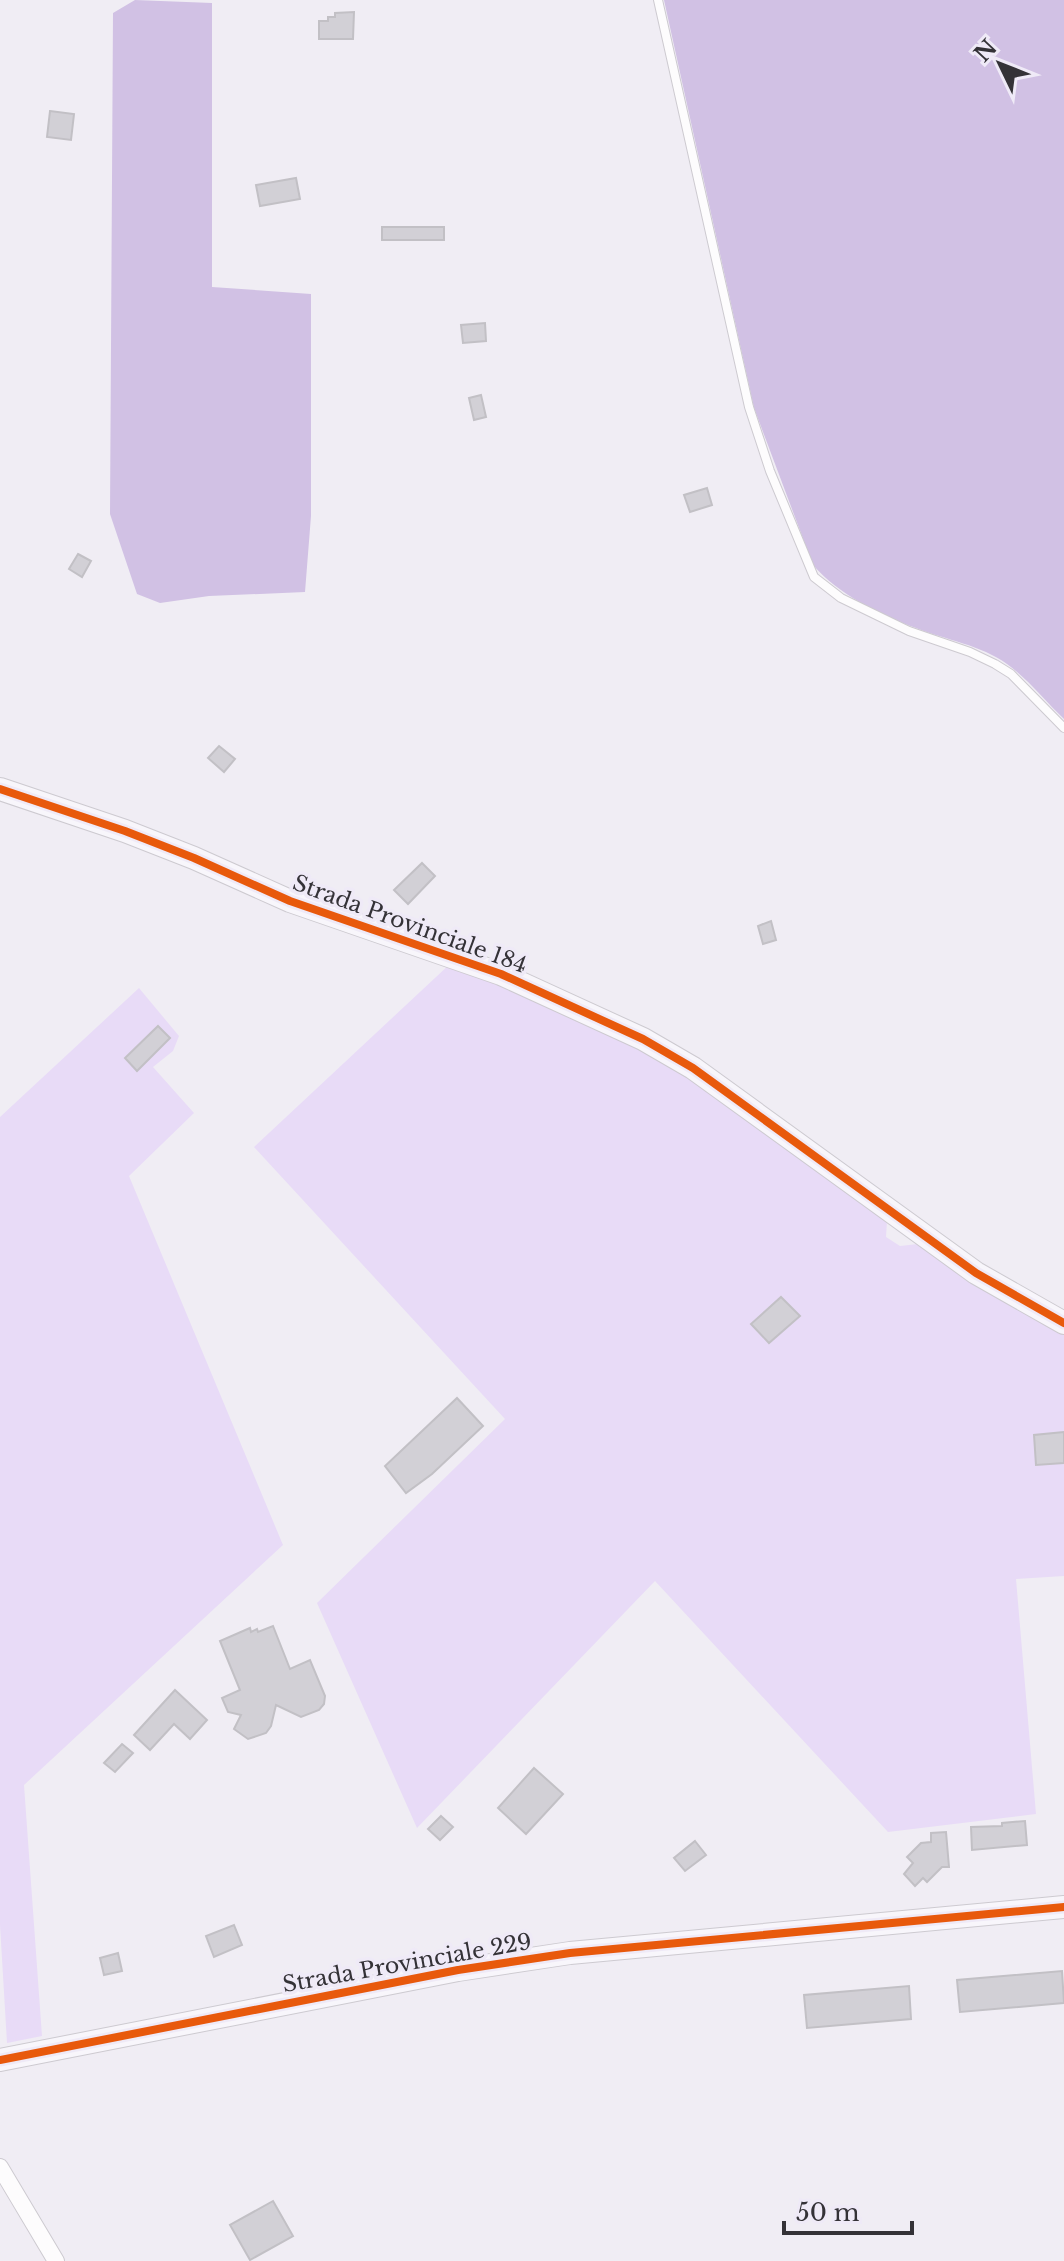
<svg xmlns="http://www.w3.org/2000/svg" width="1064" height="2261" font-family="'Libre Baskerville',serif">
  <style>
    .green { fill: #e8dbf7 }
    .forest { fill: #d1c1e4 }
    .building { fill: #d2d0d6; stroke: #c2c0c5; stroke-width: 2 }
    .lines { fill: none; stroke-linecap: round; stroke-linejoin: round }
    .lane-casing { stroke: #cdcad0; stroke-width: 10 }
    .street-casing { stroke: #cdcad0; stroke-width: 18 }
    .secondary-casing { stroke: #cdcad0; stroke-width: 24 }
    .lane { stroke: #fdfcfd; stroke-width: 8 }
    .street { stroke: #fdfcfd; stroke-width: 16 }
    .secondary { stroke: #f8f6fb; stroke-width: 22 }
    .cycleway-casing { stroke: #efeaf7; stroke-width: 13 }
    .cycleway { stroke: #e8590c; stroke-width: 8 }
    .labels { text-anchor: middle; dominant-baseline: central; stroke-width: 7; stroke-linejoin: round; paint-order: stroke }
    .street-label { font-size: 22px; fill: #343237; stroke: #efeaf7 }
  </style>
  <rect width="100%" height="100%" fill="#f0edf4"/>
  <!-- green -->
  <g class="green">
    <path d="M451,963L665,1060L887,1221L886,1237L900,1246L918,1244L1064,1333V1576L1016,1579L1036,1814L888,1832L655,1581L417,1828L317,1603L505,1419L254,1147Z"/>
    <path d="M139,988L179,1036L173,1051L153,1067L194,1113L129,1176L283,1545L24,1785L42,2036L7,2043L0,1925V1117Z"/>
  </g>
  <!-- forest -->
  <g class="forest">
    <path d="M135,0L212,3V287L311,294V516L305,592L209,596L160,603L137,594L110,514L113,13Z"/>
    <path d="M664,0H1064V719C1046,702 1028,679 1007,664C981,645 946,640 916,628C880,615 838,594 813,565L754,408Z"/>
  </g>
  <!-- building -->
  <g class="building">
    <path d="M354,12L353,39H319V21H328V17H335V13Z"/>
    <path d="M50,111L74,114L71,140L47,137Z"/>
    <path d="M296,178L300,199L260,206L256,185Z"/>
    <rect x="382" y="227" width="62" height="13"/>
    <path d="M485,323L486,341L463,343L461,325Z"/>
    <path d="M481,395L486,417L474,420L469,398Z"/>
    <path d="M707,488L712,505L690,512L684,495Z"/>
    <path d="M78,554L91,561L82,577L69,569Z"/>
    <path d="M219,746L235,759L224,772L208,758Z"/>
    <path d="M422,863L435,876L408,904L394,890Z"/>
    <path d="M771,921L776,940L763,944L758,926Z"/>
    <path d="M158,1026L170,1038L137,1071L125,1058Z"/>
    <path d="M781,1297L800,1316L769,1343L751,1324Z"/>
    <path d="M457,1398L483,1426L432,1474L406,1493L385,1466Z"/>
    <path d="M1064,1432V1463L1036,1465L1034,1435Z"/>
    <path d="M273,1626L290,1669L310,1660L325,1696L324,1704L319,1710L301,1717L276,1705L271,1726L266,1733L248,1739L234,1729L241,1715L228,1712L222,1698L240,1690L220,1641L250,1628L251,1632L257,1629L258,1632Z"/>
    <path d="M175,1690L207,1720L190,1739L174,1724L150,1750L134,1735Z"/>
    <path d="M122,1744L133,1753L115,1772L104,1763Z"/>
    <path d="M534,1768L563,1794L526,1834L498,1808Z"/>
    <path d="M441,1816L453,1827L440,1840L428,1829Z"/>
    <path d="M1025,1821L1027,1845L972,1850L971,1827L1002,1826V1823Z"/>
    <path d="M946,1832L949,1867H942L927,1882L923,1878L915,1886L904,1874L913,1863L907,1857L921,1843L931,1842V1833Z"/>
    <path d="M695,1841L706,1855L685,1871L674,1858Z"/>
    <path d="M234,1925L242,1945L214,1957L206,1936Z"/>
    <path d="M118,1953L122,1971L104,1975L100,1958Z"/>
    <path d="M1062,1971L1064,2003L960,2012L957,1980Z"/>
    <path d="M909,1986L911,2019L807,2028L804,1995Z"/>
    <path d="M273,2201L293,2236L250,2260L230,2225Z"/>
  </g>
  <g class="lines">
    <defs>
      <path id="lane" d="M658,0L749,407L770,471L814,577L841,598L909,631L970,652L995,664L1011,674L1064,728"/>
      <path id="street" d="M0,2167L56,2261"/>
      <g id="secondary">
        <path d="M0,789L125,831L194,858L290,901L501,974L643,1039L693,1068L976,1273L1064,1323"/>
        <path d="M0,2060L458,1970L570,1953L1064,1907"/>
      </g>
    </defs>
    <!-- lane casing -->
    <use href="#lane" class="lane-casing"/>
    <!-- street casing -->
    <use href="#street" class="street-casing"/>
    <!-- secondary casing -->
    <use href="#secondary" class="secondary-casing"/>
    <!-- lane -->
    <use href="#lane" class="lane"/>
    <!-- street -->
    <use href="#street" class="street"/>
    <!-- secondary -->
    <use href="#secondary" class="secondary"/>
    <defs>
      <g id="cycleway">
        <path d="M0,789L125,831L194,858L290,901L501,974L643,1039L693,1068L976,1273L1064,1323"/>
        <path d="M0,2060L458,1970L570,1953L1064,1907"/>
      </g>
    </defs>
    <!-- cycleway casing -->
    <use href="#cycleway" class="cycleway-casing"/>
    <!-- cycleway -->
    <use href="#cycleway" class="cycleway"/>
  </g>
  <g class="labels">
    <!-- street labels -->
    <g class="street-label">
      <text transform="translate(410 924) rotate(20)">Strada Provinciale 184</text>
      <text transform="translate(407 1963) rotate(-10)">Strada Provinciale 229</text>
    </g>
  </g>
  <!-- north arrow -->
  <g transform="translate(1000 64) rotate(313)" stroke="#efeaf7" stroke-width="6" paint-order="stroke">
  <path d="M0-6L14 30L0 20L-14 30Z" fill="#343237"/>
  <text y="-12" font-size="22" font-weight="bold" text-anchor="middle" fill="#343237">N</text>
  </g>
  <!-- scale -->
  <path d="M784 2221v12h128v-12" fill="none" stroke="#343237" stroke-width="4"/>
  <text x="796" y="2221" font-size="24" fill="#343237" stroke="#efeaf7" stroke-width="6" paint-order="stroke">50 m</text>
</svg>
